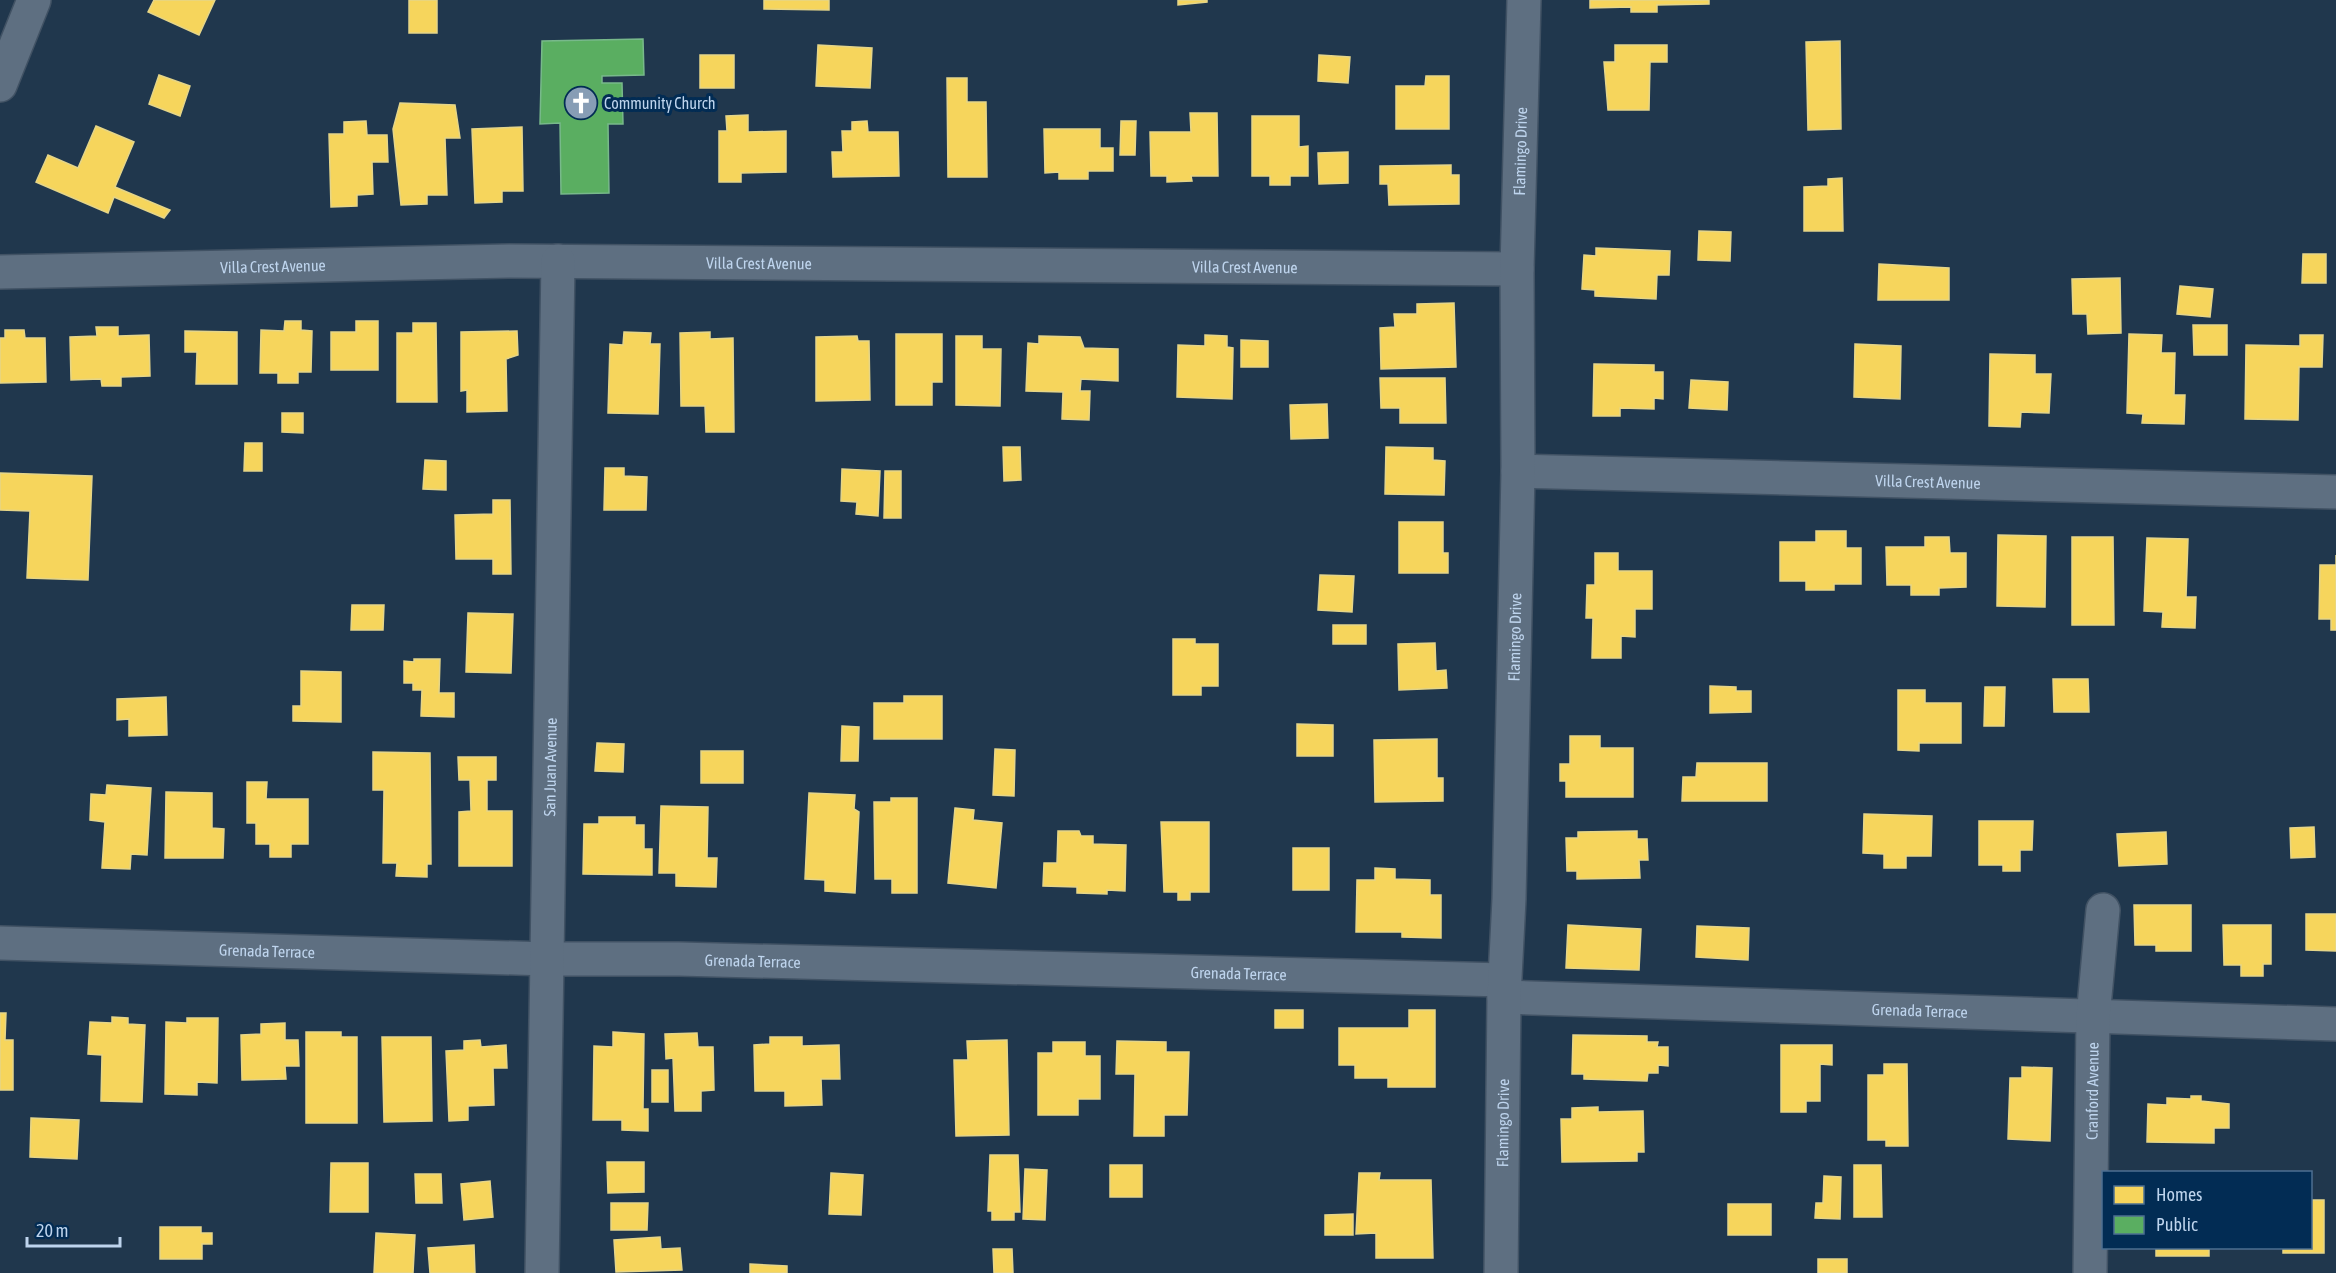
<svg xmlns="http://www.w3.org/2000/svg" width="2336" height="1273" font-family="'Asap Condensed',sans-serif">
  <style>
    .homes { fill: #f6d55c; stroke: #e5d588; stroke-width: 1.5 }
    .public { fill: #5aae61; stroke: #78b98b; stroke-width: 1.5 }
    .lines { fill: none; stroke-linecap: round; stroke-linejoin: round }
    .minor-casing { stroke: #415264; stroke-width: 36 }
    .tertiary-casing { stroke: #415264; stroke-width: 36 }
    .minor { stroke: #5e6f81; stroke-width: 33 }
    .tertiary { stroke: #5e6f81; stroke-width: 33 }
    .labels { text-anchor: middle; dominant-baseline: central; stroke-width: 6; stroke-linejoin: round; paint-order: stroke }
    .poi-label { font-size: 16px; fill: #bed4ed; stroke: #022c54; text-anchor: start }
    .street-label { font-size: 16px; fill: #bed4ed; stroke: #022c54 }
  </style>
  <rect width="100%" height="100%" fill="#20374d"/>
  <!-- homes -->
  <g class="homes">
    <path d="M154,0H215L199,35L148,12Z"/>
    <rect x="409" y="0" width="28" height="33"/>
    <path d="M764,0H829V10L764,9Z"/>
    <path d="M1178,0H1207V2L1178,5Z"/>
    <path d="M1590,0H1709V4L1657,5V12H1631V7L1590,8Z"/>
    <path d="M1840,41L1841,129L1808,130L1806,42Z"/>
    <path d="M818,45L872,48L870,88L816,86Z"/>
    <path d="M1615,45H1667V62H1650L1649,110H1608L1604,62H1615Z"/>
    <rect x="700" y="55" width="34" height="33"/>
    <path d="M1319,55L1350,57L1348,83L1318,81Z"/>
    <path d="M159,75L190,86L180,116L149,104Z"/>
    <path d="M1426,76H1449V129H1396V86H1425Z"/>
    <path d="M947,78H967V102H986L987,177H948Z"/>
    <path d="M400,103L455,105L460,138H445L447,195H427V204L401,205L393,129Z"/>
    <path d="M1190,113H1217L1218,176H1191L1192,181L1167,182V176H1151L1150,132H1191Z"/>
    <path d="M748,115V132L786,131V172L741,173V182H719V131H727L726,116Z"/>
    <path d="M1252,116H1299V147L1308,146V176H1290V185H1270V176H1252Z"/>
    <path d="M366,121L367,135H387L388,162H372L373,194L357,195V206L331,207L329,134H344V122Z"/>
    <path d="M867,121L868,132H898L899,176L833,177L832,152H843L842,131H852V122Z"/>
    <path d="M1121,121H1136L1135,155H1120Z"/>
    <path d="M96,126L134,142L115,187L170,210L164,218L114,197L108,213L36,182L48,155L78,168Z"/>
    <path d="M522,127L523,191H502V202L475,203L472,129Z"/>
    <path d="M1044,129H1100V148H1113V171H1088V179H1059V172L1045,173Z"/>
    <path d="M1348,152V183L1319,184L1318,153Z"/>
    <path d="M1451,165V175H1459V204L1389,205L1388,184H1380V166Z"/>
    <path d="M1842,178L1843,231H1804V187L1828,186V179Z"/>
    <path d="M1699,231L1731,232L1730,261L1698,260Z"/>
    <path d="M1596,248L1670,251L1669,275H1657L1656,299L1595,296V290L1582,289L1584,255L1596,256Z"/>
    <path d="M2303,254H2326V283H2302Z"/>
    <path d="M1879,264L1949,268V300H1878Z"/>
    <path d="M2120,278L2121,333L2088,334L2087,314H2073L2072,279Z"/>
    <path d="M2180,286L2213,289L2210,317L2177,314Z"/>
    <path d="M1454,303L1456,367L1381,369L1380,328L1395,327L1394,314H1417V304Z"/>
    <path d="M285,321H301V330L312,331L311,372H298V383H278V373H260L261,330L284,331Z"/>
    <path d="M356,321H378V370H331V332H356Z"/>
    <path d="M413,323H436L437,402H397V333H413Z"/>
    <path d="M2193,325H2227V355H2194Z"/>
    <path d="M96,327H118V336L149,335L150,376L121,377V386H102L101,379L71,380L70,337L97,336Z"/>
    <path d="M5,330H24L25,338H45L46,382L0,383V338H5Z"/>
    <path d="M185,331L237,332V384H196L197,352H185Z"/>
    <path d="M517,331L518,355L506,359L507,411L467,412V390L461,391V332Z"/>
    <path d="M624,332L651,333L650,344H660L658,414L608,413L610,344L623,345Z"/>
    <path d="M710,332V339L733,338L734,432H706L705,406H681L680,333Z"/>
    <path d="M896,334H942V382H932V405H896Z"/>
    <path d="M2129,334L2162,335L2161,353H2175L2174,395H2185L2184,424L2142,423L2143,414L2127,413Z"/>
    <path d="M1205,335L1227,336V347L1233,348L1232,399L1177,397L1178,345L1205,346Z"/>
    <path d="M2300,335H2323L2322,367H2299L2298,420L2245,419L2246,345L2300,346Z"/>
    <path d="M857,336L858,341H869L870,400L816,401V337Z"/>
    <path d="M956,336H982V349H1001L1000,406L956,405Z"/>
    <path d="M1039,336L1080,337L1084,348L1118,349V381L1081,379L1080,391H1090L1089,420L1062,419L1063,392L1026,391L1028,343L1039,344Z"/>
    <path d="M1241,340L1268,341V367H1241Z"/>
    <path d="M1855,344L1901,346L1900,399L1854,397Z"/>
    <path d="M1990,354L2035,355V374H2051L2049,413L2021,412L2020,427L1989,426Z"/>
    <path d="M1594,364L1654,365V372H1663V399L1654,398V409L1620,408V416H1593Z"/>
    <path d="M1380,378H1445L1446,423H1400V408H1381Z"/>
    <path d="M1691,380L1728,382L1727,410L1689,408Z"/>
    <path d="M1327,404L1328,438L1291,439L1290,405Z"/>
    <path d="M282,413H303V433L282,432Z"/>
    <path d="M245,443H262V471H244Z"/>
    <path d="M1003,447H1020L1021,480L1004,481Z"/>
    <path d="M1386,447L1433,448V460L1445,461L1444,495L1385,494Z"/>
    <path d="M425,460L446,461V490L423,489Z"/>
    <path d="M605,468H624V476L647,477L646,510H604Z"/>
    <path d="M842,469L880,471L878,516L856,514L857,502L841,501Z"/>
    <path d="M885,471H901V518H884Z"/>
    <path d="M0,473L92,476L88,580L27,578L30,511L0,510Z"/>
    <path d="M493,500H510L511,574H493V559H456L455,515L493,514Z"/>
    <path d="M1399,522H1443V553H1448V573H1399Z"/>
    <path d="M1816,531H1846V548H1861V584H1834V590H1806V581H1780V542H1816Z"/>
    <path d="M1998,535L2046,536L2045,607L1997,606Z"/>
    <path d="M1925,537H1949L1950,553H1966V587L1939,588V595H1911V585H1887L1886,547H1925Z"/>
    <path d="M2072,537H2113L2114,625H2072Z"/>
    <path d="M2147,538L2188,539L2186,597H2196L2195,628L2162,627L2163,612L2144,611Z"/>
    <path d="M1595,553H1618V571H1652V609H1635V637L1621,636V658H1592L1593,618H1586L1587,585H1595Z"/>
    <path d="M2336,555V630H2331V619H2319L2320,565H2336Z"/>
    <path d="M1320,575L1354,576L1352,612L1318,610Z"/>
    <path d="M352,605H384L383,630H351Z"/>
    <path d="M468,613L513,614L511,673L466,672Z"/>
    <rect x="1333" y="625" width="33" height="19"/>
    <path d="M1173,639H1195V644H1218V686H1201V695H1173Z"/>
    <path d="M1435,643L1436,671L1446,670L1447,688L1399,690L1398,644Z"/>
    <path d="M414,659H440L439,693H454V717L421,716L422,690H413V683H404V661L414,662Z"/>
    <path d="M301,671L341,672V722L293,721V706H301Z"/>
    <path d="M2053,679H2088L2089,712H2054Z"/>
    <path d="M1710,686L1736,687V691H1751V712L1710,713Z"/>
    <path d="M1985,687H2005L2004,726H1984Z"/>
    <path d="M1898,690H1925V703H1961V743H1919V751L1898,750Z"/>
    <path d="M904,696H942V739H874V703H904Z"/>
    <path d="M166,697L167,735L129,736V719L117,720V699Z"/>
    <path d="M1297,724L1333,725V756H1297Z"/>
    <path d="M842,726L859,727L858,761H841Z"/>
    <path d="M1570,736H1600V748H1633V797H1566V781H1560V764H1570Z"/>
    <path d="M1437,739V778H1443V801L1375,802L1374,740Z"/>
    <path d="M597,743L624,744L623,772L595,771Z"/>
    <path d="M995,749L1015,750L1014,796L993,795Z"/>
    <rect x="701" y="751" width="42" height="32"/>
    <path d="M373,752L430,753L431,864H427V877L396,876L397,863H383L384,790H373Z"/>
    <path d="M458,757H496V780H487V811H512V866H459V812L471,811L470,780H459Z"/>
    <path d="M1697,763H1767V801H1682L1683,777H1696Z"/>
    <path d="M247,782H267L266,799H308V844H291V857H270V844H256V823H247Z"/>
    <path d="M107,785L151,788L147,855L131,854L130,869L102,868L105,822L90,820L91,794L106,795Z"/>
    <path d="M166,792L212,793V828L224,829L223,858H165Z"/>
    <path d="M809,793L855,795L854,809L859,812L855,893L825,891V880L805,879Z"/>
    <path d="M891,798H917V893H892V879H875L874,802H891Z"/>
    <path d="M661,806L708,807L707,858H717L716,887L676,886V873H659Z"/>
    <path d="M955,808L974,810L973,820L1002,823L996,888L948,883Z"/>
    <path d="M1864,814L1932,816L1931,856H1906V868H1884V854L1863,853Z"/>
    <path d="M599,817H635V825H644V849H652V875L583,874L584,824H599Z"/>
    <path d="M1979,821H2033L2032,850H2020V871H2003V865H1979Z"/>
    <path d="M1161,822H1209V892H1190V900H1178V892H1164Z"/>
    <path d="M2314,827L2315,857L2291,858L2290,828Z"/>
    <path d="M1058,831H1079L1081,836H1093V844L1126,845L1125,891L1107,890V894L1077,893V887L1043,886L1044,863H1057Z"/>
    <path d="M1637,831V839H1647L1648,860H1639L1640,878L1577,879V871H1567L1566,838H1578V832Z"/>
    <path d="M2166,832L2167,864L2119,866L2117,834Z"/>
    <rect x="1293" y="848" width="36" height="42"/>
    <path d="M1375,868L1395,869V879L1430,880V895H1441V938L1402,937V932H1356L1357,880H1375Z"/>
    <path d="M2134,905H2191V951H2156V945H2135Z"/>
    <path d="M2306,914H2336V951L2306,950Z"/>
    <path d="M1568,925L1641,929L1639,970L1566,968Z"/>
    <path d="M2223,925H2271V964H2263V976H2241V965H2224Z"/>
    <path d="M1697,926L1749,928L1748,960L1696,957Z"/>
    <rect x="1275" y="1010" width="28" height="18"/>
    <path d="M1409,1010H1435V1087H1388V1078H1355V1065H1339V1028H1409Z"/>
    <path d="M0,1013H6L5,1040H13V1090H0Z"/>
    <path d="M112,1017L128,1018V1024L145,1025L142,1102L101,1101L102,1055L88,1054L90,1022L112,1023Z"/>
    <path d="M187,1018H218L217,1083L197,1082V1095L165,1094L166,1022L187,1023Z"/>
    <path d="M285,1023V1040H298L299,1066H285L286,1079L242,1080L241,1035L261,1034V1024Z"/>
    <path d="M306,1032H341V1037H357V1123H306Z"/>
    <path d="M613,1032L644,1034L643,1109H648V1131L622,1130V1120H593L594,1046L613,1047Z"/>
    <path d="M697,1033L698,1047H713L714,1090L701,1091V1111H675L673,1058L666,1059L665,1034Z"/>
    <path d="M1573,1035L1647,1036V1042H1658L1657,1047H1668V1066L1658,1065V1073H1648L1647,1081L1584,1079V1074H1572Z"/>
    <path d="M382,1037H431L432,1121L384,1122Z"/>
    <path d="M770,1037H802V1046L839,1045L840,1079H821L822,1105L785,1106V1091H755L754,1045L770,1044Z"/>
    <path d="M480,1040L481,1047L506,1045L507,1068H493L494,1105L468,1106V1120L449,1121L446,1051L464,1050V1041Z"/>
    <path d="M1007,1040L1009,1135L956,1136L954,1060H968L967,1041Z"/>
    <path d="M1117,1041L1166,1042V1052H1189L1187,1115H1164V1136H1134L1135,1074H1116Z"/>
    <path d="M1053,1042H1085V1056H1100V1099H1078V1115H1038V1053H1053Z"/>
    <path d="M1781,1045H1832V1065L1820,1064V1101H1806V1112H1781Z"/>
    <path d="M1884,1064H1907L1908,1146H1886V1140H1868V1075H1884Z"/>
    <path d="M2022,1067L2052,1068L2050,1141L2008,1139L2010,1078H2022Z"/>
    <rect x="652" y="1070" width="16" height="32"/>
    <path d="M2191,1096H2201V1101L2229,1104V1128H2214V1143L2147,1142L2148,1104L2167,1105V1098L2191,1099Z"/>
    <path d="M1598,1107V1112L1643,1111L1644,1152H1637V1161L1562,1162L1561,1119H1572V1108Z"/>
    <path d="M31,1118L79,1120L77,1159L30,1157Z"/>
    <path d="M990,1155H1018L1020,1212H1014V1220H992V1211H988Z"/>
    <path d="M607,1162H644V1192L608,1193Z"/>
    <path d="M331,1163H368V1212H330Z"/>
    <rect x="1110" y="1165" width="32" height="32"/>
    <path d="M1854,1165H1881L1882,1217H1854Z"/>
    <path d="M1025,1169L1047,1170L1045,1220L1023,1219Z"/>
    <path d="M831,1173L863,1175L861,1215L829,1214Z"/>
    <path d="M1359,1173H1380L1379,1180H1431L1433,1258H1376V1233L1356,1234Z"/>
    <path d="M415,1174H441L442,1203H416Z"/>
    <path d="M1824,1176L1841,1177L1840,1219L1815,1218L1816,1203H1823Z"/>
    <path d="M490,1181L493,1217L464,1220L461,1184Z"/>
    <path d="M2310,1200H2324V1253H2283V1248H2310Z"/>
    <path d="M611,1203H648L647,1230H611Z"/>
    <rect x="1728" y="1204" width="43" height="31"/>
    <path d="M1353,1214V1235H1325V1215Z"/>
    <path d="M160,1227H201V1233H212V1244H202V1259H160Z"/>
    <path d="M376,1233L415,1235L413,1273H374Z"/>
    <path d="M660,1237L661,1249L680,1248L682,1270L616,1272L614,1240Z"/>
    <path d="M474,1245L475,1273H430L428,1248Z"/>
    <rect x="2156" y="1248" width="53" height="8"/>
    <path d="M993,1249H1012L1013,1273H994Z"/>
    <rect x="1818" y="1259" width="29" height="14"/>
    <path d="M750,1264L787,1266V1273H750Z"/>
  </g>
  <!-- public -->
  <path class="public" d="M643,39L644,75L602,76V83H622L623,124H608L609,193L561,194L560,123L540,124L542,41Z"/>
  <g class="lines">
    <defs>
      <g id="minor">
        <path id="s1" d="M0,272L509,261L1517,269"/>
        <path id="s2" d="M1518,471L2336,492"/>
        <path id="s3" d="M0,943L547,959H679L1504,980"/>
        <path id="s4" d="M1504,997L2336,1024"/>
        <path id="s5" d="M542,1273L558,261"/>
        <path id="s6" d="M1501,1273L1504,997L1509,899L1518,471L1517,269L1524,0"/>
        <path id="s7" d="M2090,1273L2093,1017L2103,910"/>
      </g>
      <path id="tertiary" d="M0,85L34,0"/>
    </defs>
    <!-- minor casing -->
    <use href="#minor" class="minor-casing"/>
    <!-- tertiary casing -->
    <use href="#tertiary" class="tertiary-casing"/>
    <!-- minor -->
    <use href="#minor" class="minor"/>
    <!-- tertiary -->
    <use href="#tertiary" class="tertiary"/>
  </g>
  <!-- icons -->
  <defs>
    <symbol id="church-disc" viewBox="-11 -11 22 22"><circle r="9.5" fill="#879db5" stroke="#022c54"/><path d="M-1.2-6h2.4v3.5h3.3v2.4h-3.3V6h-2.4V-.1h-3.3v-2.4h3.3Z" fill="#fff"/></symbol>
  </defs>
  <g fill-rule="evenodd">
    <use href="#church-disc" x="562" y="84" width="38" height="38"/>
  </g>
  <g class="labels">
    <!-- poi labels -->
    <g class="poi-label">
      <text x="604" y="103">Community Church</text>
    </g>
    <!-- street labels -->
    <g class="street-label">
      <text stroke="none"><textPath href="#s6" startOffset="1122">Flamingo Drive</textPath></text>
      <text stroke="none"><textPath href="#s1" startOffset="759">Villa Crest Avenue</textPath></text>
      <text stroke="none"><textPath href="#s1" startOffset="273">Villa Crest Avenue</textPath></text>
      <text stroke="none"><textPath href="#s1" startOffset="1245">Villa Crest Avenue</textPath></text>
      <text stroke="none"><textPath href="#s2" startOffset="410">Villa Crest Avenue</textPath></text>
      <text stroke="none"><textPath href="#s6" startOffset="636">Flamingo Drive</textPath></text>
      <text stroke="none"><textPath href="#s5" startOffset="506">San Juan Avenue</textPath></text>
      <text stroke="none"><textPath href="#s3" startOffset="267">Grenada Terrace</textPath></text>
      <text stroke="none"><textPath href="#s3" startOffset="753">Grenada Terrace</textPath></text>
      <text stroke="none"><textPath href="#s3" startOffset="1239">Grenada Terrace</textPath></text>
      <text stroke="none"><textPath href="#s4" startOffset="416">Grenada Terrace</textPath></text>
      <text stroke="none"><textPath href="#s7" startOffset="182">Cranford Avenue</textPath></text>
      <text stroke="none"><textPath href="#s6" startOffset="150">Flamingo Drive</textPath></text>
    </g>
  </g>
  <!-- legend -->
  <rect x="2102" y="1171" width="210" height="78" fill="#022c54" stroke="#4d6f91" stroke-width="1.5"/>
  <rect x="2114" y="1186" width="30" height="18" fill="#f6d55c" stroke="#4d6f91" stroke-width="1.5"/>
  <text x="2156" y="1201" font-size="18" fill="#bed4ed">Homes</text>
  <rect x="2114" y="1216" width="30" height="18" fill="#5aae61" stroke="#4d6f91" stroke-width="1.5"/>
  <text x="2156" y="1231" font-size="18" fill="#bed4ed">Public</text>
  <!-- scale -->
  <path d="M27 1237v9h93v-9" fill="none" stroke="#bed4ed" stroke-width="3"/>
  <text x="36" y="1237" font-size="18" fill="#bed4ed" stroke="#022c54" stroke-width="4.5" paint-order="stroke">20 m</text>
</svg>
